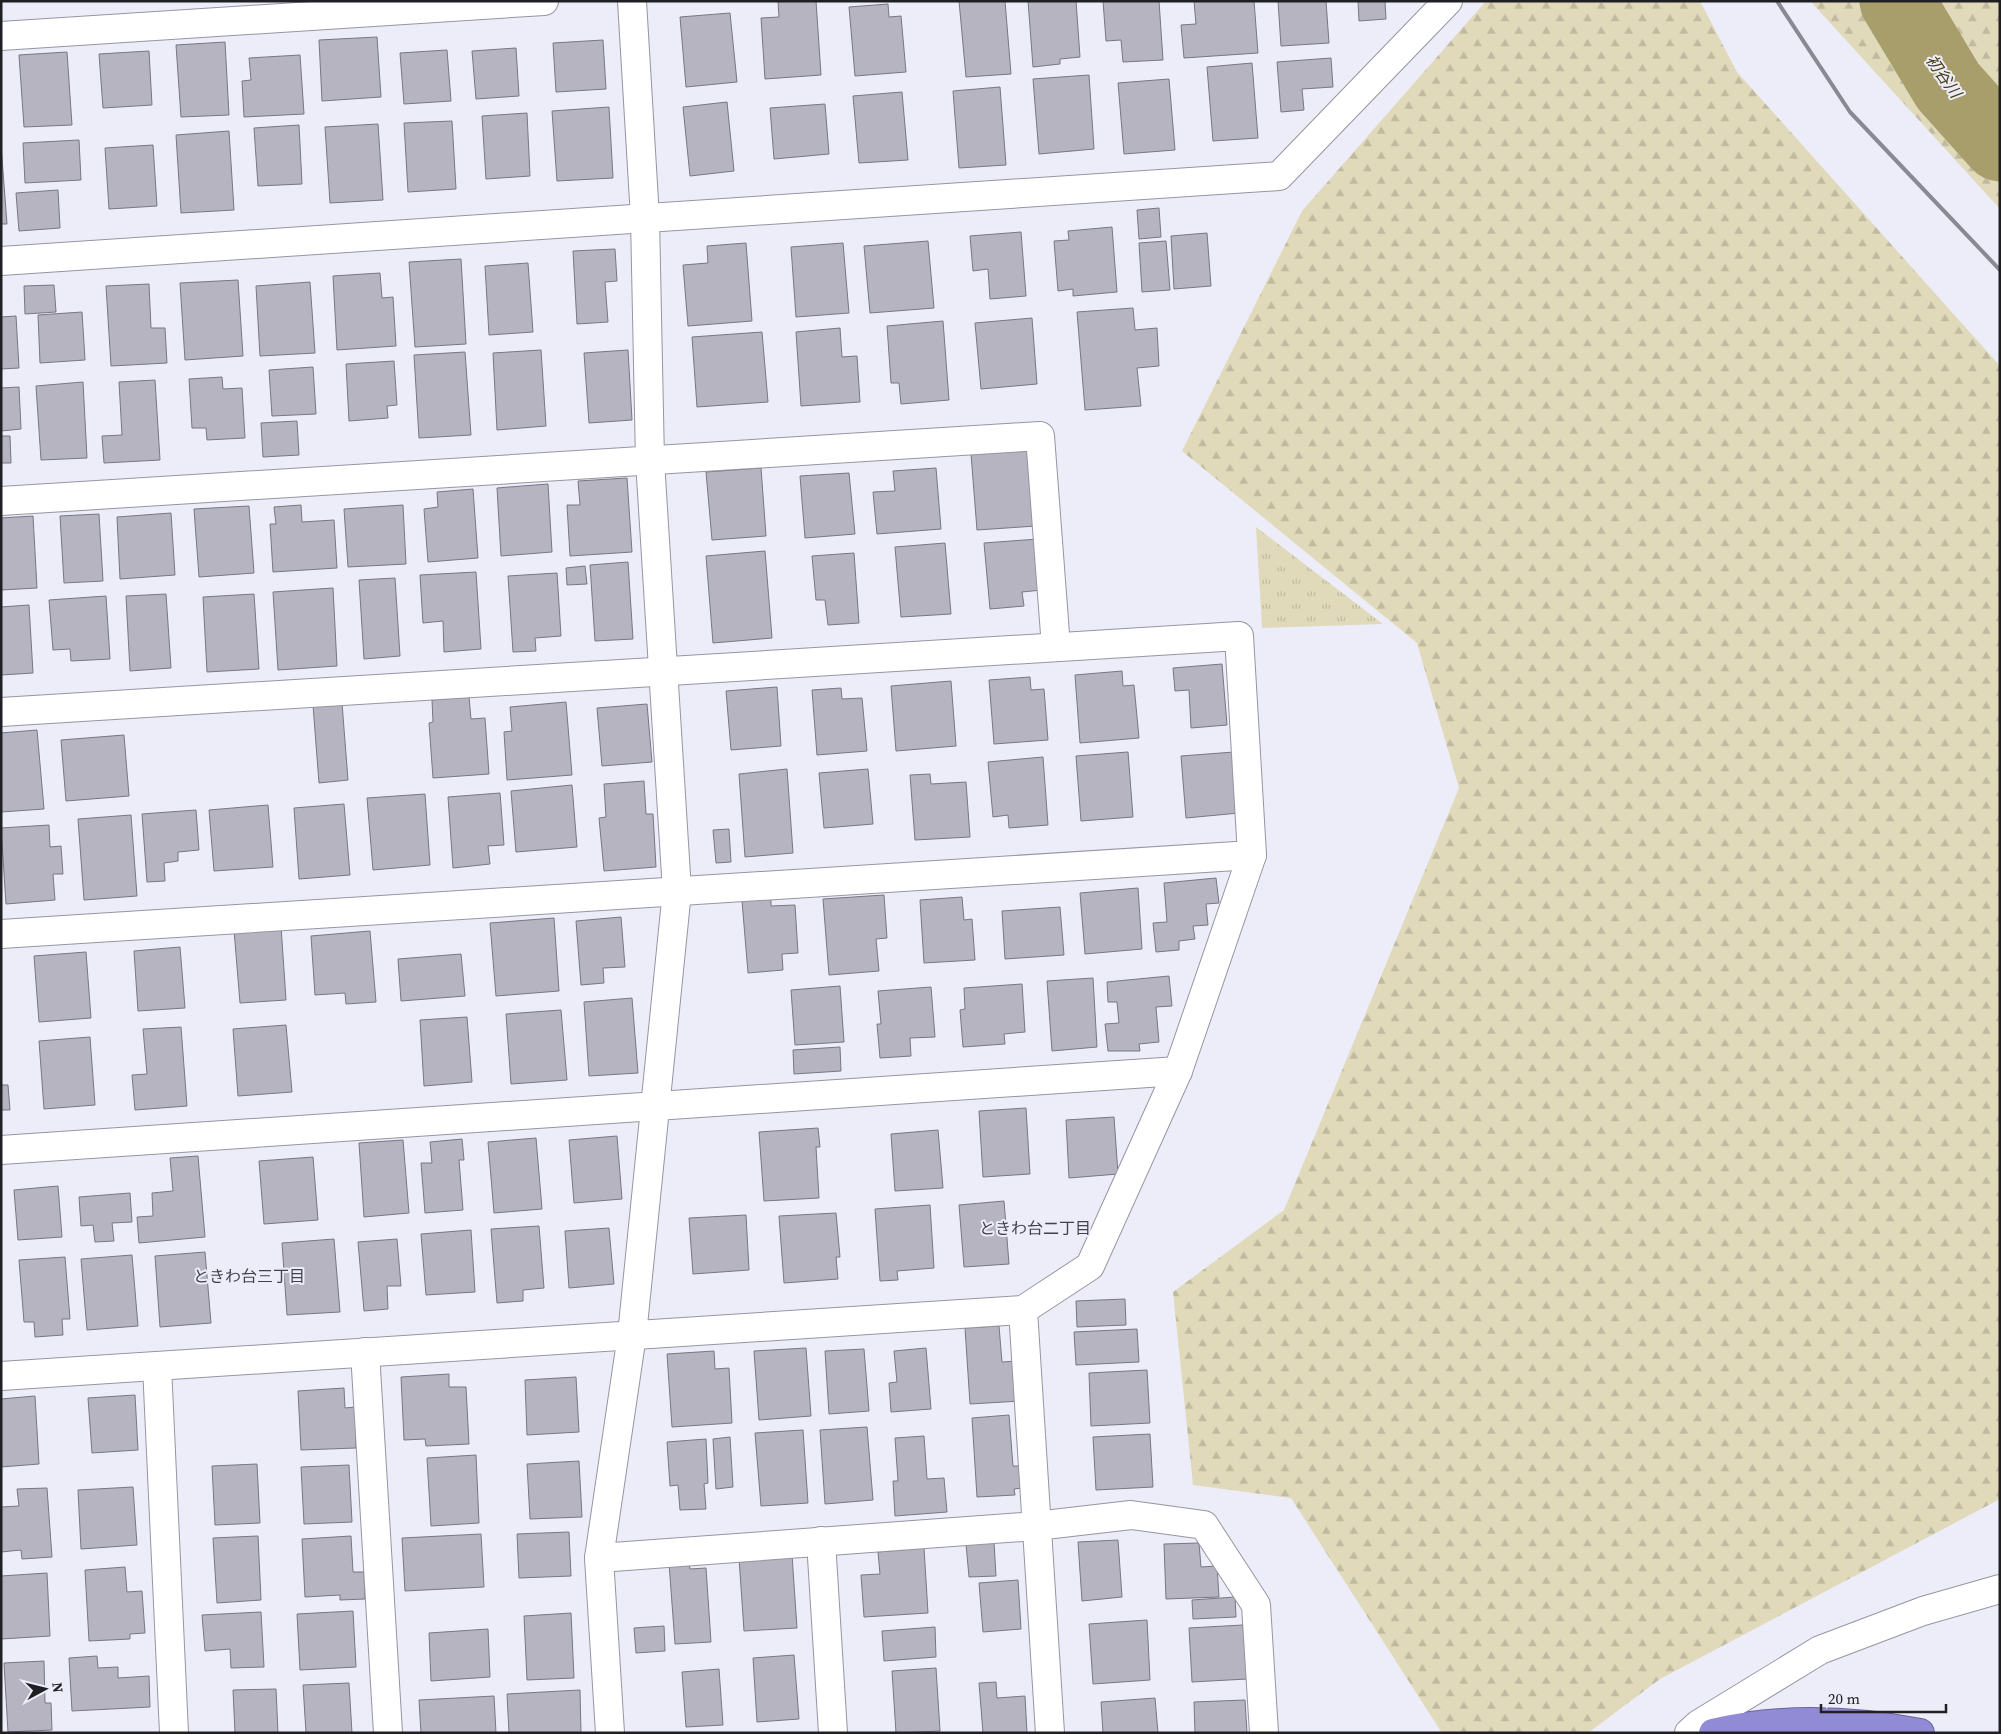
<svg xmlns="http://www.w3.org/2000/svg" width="2001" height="1734" font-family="'Source Serif 4','Noto Sans JP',serif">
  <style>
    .forest { fill: url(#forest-firs) }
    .park { fill: url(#park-tufts) }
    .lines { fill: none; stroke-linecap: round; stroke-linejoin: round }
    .river { stroke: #a89e6c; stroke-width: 75 }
    .building { fill: #b5b4c0; stroke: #777782 }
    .street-casing { stroke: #9695a1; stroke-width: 30 }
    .highway-casing { stroke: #696597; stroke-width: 30 }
    .street { stroke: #fff; stroke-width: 28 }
    .highway { stroke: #918ad5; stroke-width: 28 }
    .rail { stroke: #898992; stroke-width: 4 }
    .labels { text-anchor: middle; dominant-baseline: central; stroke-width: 4; stroke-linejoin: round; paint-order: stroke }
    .water-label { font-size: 16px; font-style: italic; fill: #453d14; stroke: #ededfa }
    .neighbourhood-label { font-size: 16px; fill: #42424c; stroke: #ededfa }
  </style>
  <defs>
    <pattern id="forest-firs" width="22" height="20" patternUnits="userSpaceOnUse" patternTransform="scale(1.25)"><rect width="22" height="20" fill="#e0daba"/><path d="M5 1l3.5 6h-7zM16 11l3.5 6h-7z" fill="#c0bba0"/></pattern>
    <pattern id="park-tufts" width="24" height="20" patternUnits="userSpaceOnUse" patternTransform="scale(1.25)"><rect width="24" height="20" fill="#e0daba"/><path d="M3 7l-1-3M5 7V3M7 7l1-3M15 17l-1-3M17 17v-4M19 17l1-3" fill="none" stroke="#c0bba0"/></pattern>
  </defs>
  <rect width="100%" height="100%" fill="#ededfa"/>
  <!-- forest -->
  <g class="forest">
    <path d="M1486,1H1700L1737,72L2000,366V1499L1660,1679L1588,1733H1442L1291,1498L1193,1485L1173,1292L1284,1210L1459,788L1417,643L1182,451L1302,211Z"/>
    <path d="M1811,1H2000V209L1812,3Z"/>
  </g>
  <!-- park -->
  <path class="park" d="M1256,527L1383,624L1262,628Z"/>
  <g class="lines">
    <!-- river -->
    <path class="river" d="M1897,1L1948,86L2000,144"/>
  </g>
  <!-- building -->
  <g class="building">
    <path d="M778,1H816L821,75L765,79L761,18L779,17Z"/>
    <path d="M959,1H1005L1011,74L966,77Z"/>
    <path d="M1028,1H1076L1080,57L1060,59V64L1033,67Z"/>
    <path d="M1103,1H1159L1163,60L1123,62L1121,40L1106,41Z"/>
    <path d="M1194,1H1254L1258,53L1184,58L1181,25L1196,24Z"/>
    <path d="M1278,1H1326L1329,43L1281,46Z"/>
    <path d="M1358,1H1385L1386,19L1359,21Z"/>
    <path d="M888,4L889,17L901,16L906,72L855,76L849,7Z"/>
    <path d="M730,13L737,82L686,87L680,17Z"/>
    <path d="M377,37L381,97L322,101L319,40Z"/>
    <path d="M603,40L606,89L556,92L553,43Z"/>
    <path d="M225,42L229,115L181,117L176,45Z"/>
    <path d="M516,48L519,96L476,99L472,51Z"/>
    <path d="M447,50L451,101L404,104L400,53Z"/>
    <path d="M149,51L152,105L103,108L99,54Z"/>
    <path d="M67,52L72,125L24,127L19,55Z"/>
    <path d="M300,55L304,114L244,117L242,81L251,80L249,58Z"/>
    <path d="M1331,58L1333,87L1302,89L1304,110L1281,112L1277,62Z"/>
    <path d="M1252,63L1258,138L1213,141L1207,67Z"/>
    <path d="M1089,75L1094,149L1039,154L1033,79Z"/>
    <path d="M1169,79L1175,150L1124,154L1118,83Z"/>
    <path d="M1000,87L1006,165L959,168L953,91Z"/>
    <path d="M902,92L908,160L859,163L853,96Z"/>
    <path d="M727,102L734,171L690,176L683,107Z"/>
    <path d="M825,104L829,154L774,159L770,108Z"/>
    <path d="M609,107L613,178L557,181L552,111Z"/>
    <path d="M527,113L530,176L486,179L482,116Z"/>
    <path d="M452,121L456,189L408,192L404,123Z"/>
    <path d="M378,124L383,200L330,203L325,127Z"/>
    <path d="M299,125L302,184L258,186L254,128Z"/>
    <path d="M229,131L234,210L181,213L176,135Z"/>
    <path d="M79,140L81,180L25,183L23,143Z"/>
    <path d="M1,145L7,224H1Z"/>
    <path d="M153,145L157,206L109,209L105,148Z"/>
    <path d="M58,190L60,228L19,231L16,193Z"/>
    <path d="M1159,208L1161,237L1139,239L1137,210Z"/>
    <path d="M1112,227L1117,292L1073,296V289L1058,291L1054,241L1069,240L1068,231Z"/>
    <path d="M1021,232L1026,296L990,299L988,269L973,271L970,236Z"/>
    <path d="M1207,233L1211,286L1174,289L1171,236Z"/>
    <path d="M928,241L934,308L870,313L864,246Z"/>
    <path d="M1166,241L1170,290L1142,292L1139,243Z"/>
    <path d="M746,243L752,321L688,326L683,265L708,263L707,246Z"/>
    <path d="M843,243L849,313L796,317L791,247Z"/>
    <path d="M615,249L617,281L605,282L608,322L577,324L573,251Z"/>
    <path d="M461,259L466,344L415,347L409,262Z"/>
    <path d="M528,263L533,332L489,335L485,266Z"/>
    <path d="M380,273L382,298L393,297L396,346L337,350L333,276Z"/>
    <path d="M238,280L243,356L185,360L180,283Z"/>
    <path d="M310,282L315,353L260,356L256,286Z"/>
    <path d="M149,284L151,328H165L167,363L111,366L106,286Z"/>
    <path d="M54,285L56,312L25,314L24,286Z"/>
    <path d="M1133,308L1135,330L1157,328L1159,366L1137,368L1141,406L1085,410L1077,312Z"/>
    <path d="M82,312L85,360L40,363L38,315Z"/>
    <path d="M16,316L19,368L1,369V317Z"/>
    <path d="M1032,318L1037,384L981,389L975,323Z"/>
    <path d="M943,321L949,400L901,404L899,383H891L887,326Z"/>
    <path d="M840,328L842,357L857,356L860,402L801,406L796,332Z"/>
    <path d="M762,332L768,402L697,407L692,337Z"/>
    <path d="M541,350L546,426L497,430L493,353Z"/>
    <path d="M628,350L632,420L589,423L584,353Z"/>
    <path d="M465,352L471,435L419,438L414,355Z"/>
    <path d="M394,361L397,405L387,406L388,418L349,421L346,364Z"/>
    <path d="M313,367L316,414L272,416L269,370Z"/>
    <path d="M222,377L223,389L242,388L245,438L207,440L206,428H192L189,379Z"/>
    <path d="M155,380L160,460L104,463L102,436L122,435L119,382Z"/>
    <path d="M83,382L87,458L41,460L36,386Z"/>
    <path d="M19,387L21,429L1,431V388Z"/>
    <path d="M297,421L299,455L263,457L261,423Z"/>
    <path d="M1,436H10L11,463H1Z"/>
    <path d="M1030,450L1036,526L977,530L971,454Z"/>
    <path d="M761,468L766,536L712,540L706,472Z"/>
    <path d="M936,468L941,529L877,534L873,492L895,491L893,471Z"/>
    <path d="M849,473L855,534L805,538L800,476Z"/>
    <path d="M627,478L632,552L570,556L567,505H580L578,481Z"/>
    <path d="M548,484L552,552L501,556L497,488Z"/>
    <path d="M473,489L478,558L428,562L424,509L438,507L437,492Z"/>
    <path d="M301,505L302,522L334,520L337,568L273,572L270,524H276L274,507Z"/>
    <path d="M403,505L406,564L348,567L344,509Z"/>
    <path d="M249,506L254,573L199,577L194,509Z"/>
    <path d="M171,513L175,575L120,579L117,517Z"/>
    <path d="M99,514L103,581L64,583L60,516Z"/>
    <path d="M33,516L37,588L1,590V518Z"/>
    <path d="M1038,539L1042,590L1022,592L1024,606L990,609L984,543Z"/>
    <path d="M945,543L951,614L901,617L895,547Z"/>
    <path d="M765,551L772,638L713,643L706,556Z"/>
    <path d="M854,553L859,623L828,625L825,600H816L812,556Z"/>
    <path d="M628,562L633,639L595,641L590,565Z"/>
    <path d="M585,566L587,584L567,585L566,568Z"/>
    <path d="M476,572L481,649L444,652L443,621L423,623L420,575Z"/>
    <path d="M557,573L561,636L535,638L536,651L513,652L508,576Z"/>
    <path d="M395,578L400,656L364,659L359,580Z"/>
    <path d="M333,588L337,666L278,670L273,592Z"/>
    <path d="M166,594L171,668L130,671L126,596Z"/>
    <path d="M254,594L259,669L207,672L203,597Z"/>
    <path d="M106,596L110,659L71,661L70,649L53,650L49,600Z"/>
    <path d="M29,605L33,673L1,675V607Z"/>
    <path d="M1222,664L1227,725L1191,728L1189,690L1175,691L1173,668Z"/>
    <path d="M1122,671L1123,686L1134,685L1139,738L1080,743L1075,675Z"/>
    <path d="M1030,677L1031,690L1044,689L1048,740L994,744L989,680Z"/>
    <path d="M951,681L956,746L896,751L891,686Z"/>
    <path d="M777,687L781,746L731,750L726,691Z"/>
    <path d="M841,688L842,699L862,698L867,751L817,755L812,690Z"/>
    <path d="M469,697L471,719L485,718L489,774L433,778L429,723L433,722L432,700Z"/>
    <path d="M566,702L572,775L507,780L504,732L512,731L510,707Z"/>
    <path d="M342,703L348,780L319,783L313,705Z"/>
    <path d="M647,704L652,762L602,766L597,708Z"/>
    <path d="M37,730L44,809L1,812V733Z"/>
    <path d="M124,735L129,796L66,801L61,740Z"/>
    <path d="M1128,752L1133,817L1081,821L1076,756Z"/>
    <path d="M1234,752L1239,813L1186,818L1181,756Z"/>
    <path d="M1043,757L1048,825L1009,828L1008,815L993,817L988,762Z"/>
    <path d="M787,769L793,853L745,857L739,774Z"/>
    <path d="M868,769L873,824L824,828L819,773Z"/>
    <path d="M930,774L931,784L966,782L970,837L915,840L910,775Z"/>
    <path d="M644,781L646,814H653L656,867L604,871L599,818L606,817L604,784Z"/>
    <path d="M572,785L577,847L516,852L511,791Z"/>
    <path d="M500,793L504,845L488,846L490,864L453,868L448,797Z"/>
    <path d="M425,794L430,865L373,870L367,798Z"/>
    <path d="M344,804L350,875L299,879L294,808Z"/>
    <path d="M268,805L273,867L214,871L209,810Z"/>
    <path d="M196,810L199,850L178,852V861L164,863L165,881L147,882L142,814Z"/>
    <path d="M131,815L137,896L84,900L78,819Z"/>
    <path d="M49,825L50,847L61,846L63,874H53L55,900L6,904L1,828Z"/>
    <path d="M729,829L731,862L716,863L713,830Z"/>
    <path d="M1216,878L1219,903L1206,904L1208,925L1193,926L1195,939L1179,941V950L1156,952L1153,923L1167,922L1164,883Z"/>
    <path d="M1138,888L1142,949L1085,954L1080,893Z"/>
    <path d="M884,895L887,938L876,939L879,971L829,975L823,899Z"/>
    <path d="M962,897L964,920L972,919L975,960L924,963L920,900Z"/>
    <path d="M771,899V906L795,905L798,953L782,954L783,970L748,973L742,901Z"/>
    <path d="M1060,907L1064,955L1005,959L1002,911Z"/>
    <path d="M621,917L625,967L603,968L604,983L581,985L576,921Z"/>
    <path d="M554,918L559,991L496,996L490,923Z"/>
    <path d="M281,926L286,1000L240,1003L234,930Z"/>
    <path d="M370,931L376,1002L346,1004L345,993L315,995L311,936Z"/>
    <path d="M180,947L185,1008L138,1011L134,951Z"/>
    <path d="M86,952L91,1018L39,1022L34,956Z"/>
    <path d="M461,954L465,996L401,1001L398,959Z"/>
    <path d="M1169,976L1172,1006L1156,1007L1159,1042L1139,1044L1140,1051H1108L1105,1024L1119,1023L1117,1002H1108L1107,982Z"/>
    <path d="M1093,978L1097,1047L1052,1051L1047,981Z"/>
    <path d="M1022,984L1025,1032L1004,1034L1005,1044L963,1047L960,1010L965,1009L964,988Z"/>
    <path d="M840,986L844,1042L795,1045L791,990Z"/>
    <path d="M931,987L935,1037L910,1038L911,1056L880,1058L877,1024H881L878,991Z"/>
    <path d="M632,998L638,1073L589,1076L584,1002Z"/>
    <path d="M561,1010L567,1080L511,1084L506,1014Z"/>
    <path d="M467,1017L472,1082L424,1086L420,1020Z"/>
    <path d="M286,1025L292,1092L238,1096L233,1029Z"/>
    <path d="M181,1027L187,1106L135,1110L132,1075L147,1074L143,1029Z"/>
    <path d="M90,1037L95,1105L44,1109L39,1041Z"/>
    <path d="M840,1047L841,1071L794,1074L793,1050Z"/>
    <path d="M1,1085H8L10,1110H1Z"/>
    <path d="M1026,1108L1030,1174L983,1177L979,1111Z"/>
    <path d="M1114,1117L1118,1174L1069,1178L1066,1120Z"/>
    <path d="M818,1128L820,1147H816L819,1198L764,1201L759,1132Z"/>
    <path d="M938,1130L943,1188L895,1191L891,1134Z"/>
    <path d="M617,1136L622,1199L574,1203L569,1140Z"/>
    <path d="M536,1138L542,1209L494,1213L488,1142Z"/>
    <path d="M462,1139L464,1160H459L463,1210L425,1213L421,1163H432L430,1142Z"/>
    <path d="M403,1140L409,1213L364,1217L359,1143Z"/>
    <path d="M198,1156L205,1237L139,1243L137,1217L153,1216L152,1193L173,1191L170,1158Z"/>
    <path d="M313,1157L318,1220L264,1224L259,1161Z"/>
    <path d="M58,1186L62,1237L18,1240L14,1190Z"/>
    <path d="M130,1193L132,1222L112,1223L114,1241L95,1242L93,1225L81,1226L79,1197Z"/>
    <path d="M1004,1201L1009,1264L964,1267L959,1205Z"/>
    <path d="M930,1205L934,1268L897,1271L898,1280L880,1281L875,1209Z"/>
    <path d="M836,1213L840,1257H836L838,1279L784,1283L779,1216Z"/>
    <path d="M746,1215L749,1270L693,1274L689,1218Z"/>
    <path d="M539,1226L544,1288L523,1290V1301L497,1303L491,1229Z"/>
    <path d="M609,1228L614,1284L569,1288L565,1231Z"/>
    <path d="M471,1230L475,1292L426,1295L421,1234Z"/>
    <path d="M334,1239L340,1312L287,1315L282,1243Z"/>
    <path d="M397,1239L401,1286H387L388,1309L364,1311L358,1242Z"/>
    <path d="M205,1252L211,1323L160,1327L155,1256Z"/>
    <path d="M132,1255L138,1326L87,1330L81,1259Z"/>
    <path d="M65,1257L70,1319H62L63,1335L35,1337L34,1322H24L19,1260Z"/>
    <path d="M1125,1299L1126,1325L1077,1327L1076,1301Z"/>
    <path d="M999,1326L1002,1362L1018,1361L1021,1401L970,1404L965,1328Z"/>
    <path d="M1137,1329L1139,1362L1076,1365L1074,1332Z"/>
    <path d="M806,1348L811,1416L759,1420L754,1351Z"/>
    <path d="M926,1348L931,1409L891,1412L889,1383L897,1382L894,1351Z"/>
    <path d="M864,1349L869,1411L829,1414L825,1351Z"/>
    <path d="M714,1351L715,1369L729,1368L732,1423L672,1427L667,1354Z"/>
    <path d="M1147,1370L1150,1423L1091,1426L1089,1373Z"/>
    <path d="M449,1374V1387H466L469,1444L426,1446L425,1439L404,1440L401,1377Z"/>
    <path d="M576,1377L579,1432L527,1435L525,1380Z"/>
    <path d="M344,1388L345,1408L355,1407L356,1448L301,1450L298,1391Z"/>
    <path d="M135,1395L138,1450L92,1453L88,1398Z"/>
    <path d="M35,1396L39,1464L1,1467V1399Z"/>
    <path d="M1009,1415L1013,1466H1019L1022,1488L1014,1489L1015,1495L977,1497L972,1418Z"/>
    <path d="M867,1427L873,1500L825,1504L820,1430Z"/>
    <path d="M803,1430L808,1503L761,1506L755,1433Z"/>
    <path d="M1150,1434L1153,1487L1096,1490L1093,1437Z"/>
    <path d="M924,1436L927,1479L944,1478L947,1512L895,1516L893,1481H898L895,1438Z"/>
    <path d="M730,1437L733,1487L716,1489L713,1439Z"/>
    <path d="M706,1439L708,1483L704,1484L706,1509L680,1510L678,1485L670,1486L667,1442Z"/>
    <path d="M476,1455L479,1523L431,1526L427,1458Z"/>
    <path d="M579,1461L582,1517L530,1519L527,1464Z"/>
    <path d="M257,1464L260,1523L215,1525L212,1466Z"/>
    <path d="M349,1465L352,1522L304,1524L301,1467Z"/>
    <path d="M133,1487L137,1545L81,1549L78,1490Z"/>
    <path d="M47,1488L52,1557L22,1559L21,1550L1,1552V1507L19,1506L17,1489Z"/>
    <path d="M569,1532L571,1576L519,1578L517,1534Z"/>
    <path d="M481,1534L484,1587L405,1591L402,1538Z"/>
    <path d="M258,1536L261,1600L217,1603L213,1538Z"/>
    <path d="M351,1536L353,1572H364L365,1599L340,1600V1595L305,1597L302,1539Z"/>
    <path d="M1118,1540L1122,1597L1082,1601L1078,1542Z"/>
    <path d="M994,1542L996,1576L969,1577L966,1544Z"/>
    <path d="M1199,1543L1201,1567L1217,1566L1219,1597L1166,1599L1164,1544Z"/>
    <path d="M924,1548L928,1613L864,1617L861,1575L880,1574L878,1552Z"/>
    <path d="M792,1555L797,1628L744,1631L739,1558Z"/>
    <path d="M689,1562L690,1569L706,1568L711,1642L675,1644L669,1563Z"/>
    <path d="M125,1567L127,1592L142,1591L145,1633L130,1634V1639L89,1641L85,1570Z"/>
    <path d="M47,1573L50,1636L1,1639V1576Z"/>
    <path d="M1018,1580L1021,1629L983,1632L979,1583Z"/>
    <path d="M1235,1597L1236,1617L1193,1619L1192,1600Z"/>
    <path d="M353,1611L356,1667L300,1670L297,1614Z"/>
    <path d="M261,1612L264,1667L231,1668L230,1649L205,1651L202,1615Z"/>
    <path d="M571,1613L574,1678L527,1680L524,1616Z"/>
    <path d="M1147,1620L1150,1680L1093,1684L1089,1624Z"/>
    <path d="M1243,1625L1247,1679L1192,1682L1189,1628Z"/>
    <path d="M664,1626L665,1651L636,1653L634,1628Z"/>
    <path d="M935,1627L936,1657L884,1661L882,1631Z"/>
    <path d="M488,1629L490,1677L431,1681L429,1633Z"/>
    <path d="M794,1655L799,1719L757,1722L753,1658Z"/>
    <path d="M97,1656L98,1668L118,1667V1678L149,1676L150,1707L72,1711L69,1658Z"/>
    <path d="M44,1661L45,1703H51L52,1730L8,1732L4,1663Z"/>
    <path d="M936,1668L940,1731L896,1733L892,1671Z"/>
    <path d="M719,1669L723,1725L686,1727L682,1672Z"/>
    <path d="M996,1682L997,1698L1025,1696L1027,1733H983L979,1683Z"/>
    <path d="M349,1683L352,1733H306L303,1685Z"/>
    <path d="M276,1689L278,1733H235L233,1690Z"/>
    <path d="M580,1690L581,1733H509L507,1694Z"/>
    <path d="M494,1696L496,1733H421L419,1700Z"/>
    <path d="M1155,1698L1158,1733H1103L1101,1702Z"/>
    <path d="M1245,1700L1247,1733H1195L1194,1702Z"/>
  </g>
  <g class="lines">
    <defs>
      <g id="street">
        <path d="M1,36L544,1"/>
        <path d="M1,261L1279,176L1448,1"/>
        <path d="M1,501L1040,436L1056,647"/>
        <path d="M1,712L1239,636L1252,855L1178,1071L1090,1266L1023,1310L1050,1733"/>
        <path d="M1,934L1252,855"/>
        <path d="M1,1150L1178,1071"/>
        <path d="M365,1352L388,1733"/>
        <path d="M157,1366L174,1733"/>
        <path d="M1,1376L1023,1310"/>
        <path d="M821,1541L833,1733"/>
        <path d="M599,1558L1036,1526L1131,1515L1204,1525L1256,1605L1264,1733"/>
        <path d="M610,1733L599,1558L632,1335L677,891L650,461L645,218L632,1"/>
        <path d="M1689,1733L1699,1724L1820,1650L1923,1611L2000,1589"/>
      </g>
      <path id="highway" d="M1713,1733C1781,1717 1852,1720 1920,1733"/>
    </defs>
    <!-- street casing -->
    <use href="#street" class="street-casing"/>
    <!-- highway casing -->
    <use href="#highway" class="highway-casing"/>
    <!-- street -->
    <use href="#street" class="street"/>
    <!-- highway -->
    <use href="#highway" class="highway"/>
    <!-- rail -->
    <path class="rail" d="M1777,1L1850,112L2000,270"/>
  </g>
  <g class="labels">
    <!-- water labels -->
    <g class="water-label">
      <text transform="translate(1944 76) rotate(55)">初谷川</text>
    </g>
    <!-- neighbourhood labels -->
    <g class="neighbourhood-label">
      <text x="1035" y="1228">ときわ台二丁目</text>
      <text x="249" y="1276">ときわ台三丁目</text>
    </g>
  </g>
  <!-- border -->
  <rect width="2001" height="1734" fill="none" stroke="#202024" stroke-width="5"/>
  <!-- north arrow -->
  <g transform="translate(45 1689) rotate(83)" stroke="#ededfa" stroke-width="4" paint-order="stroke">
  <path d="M0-4L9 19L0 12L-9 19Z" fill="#202024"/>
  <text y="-8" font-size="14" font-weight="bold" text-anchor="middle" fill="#202024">N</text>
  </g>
  <!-- scale -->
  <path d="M1821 1704v8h125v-8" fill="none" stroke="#202024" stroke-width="2.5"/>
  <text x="1828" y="1704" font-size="15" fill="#202024" stroke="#ededfa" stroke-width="4" paint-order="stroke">20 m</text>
</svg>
